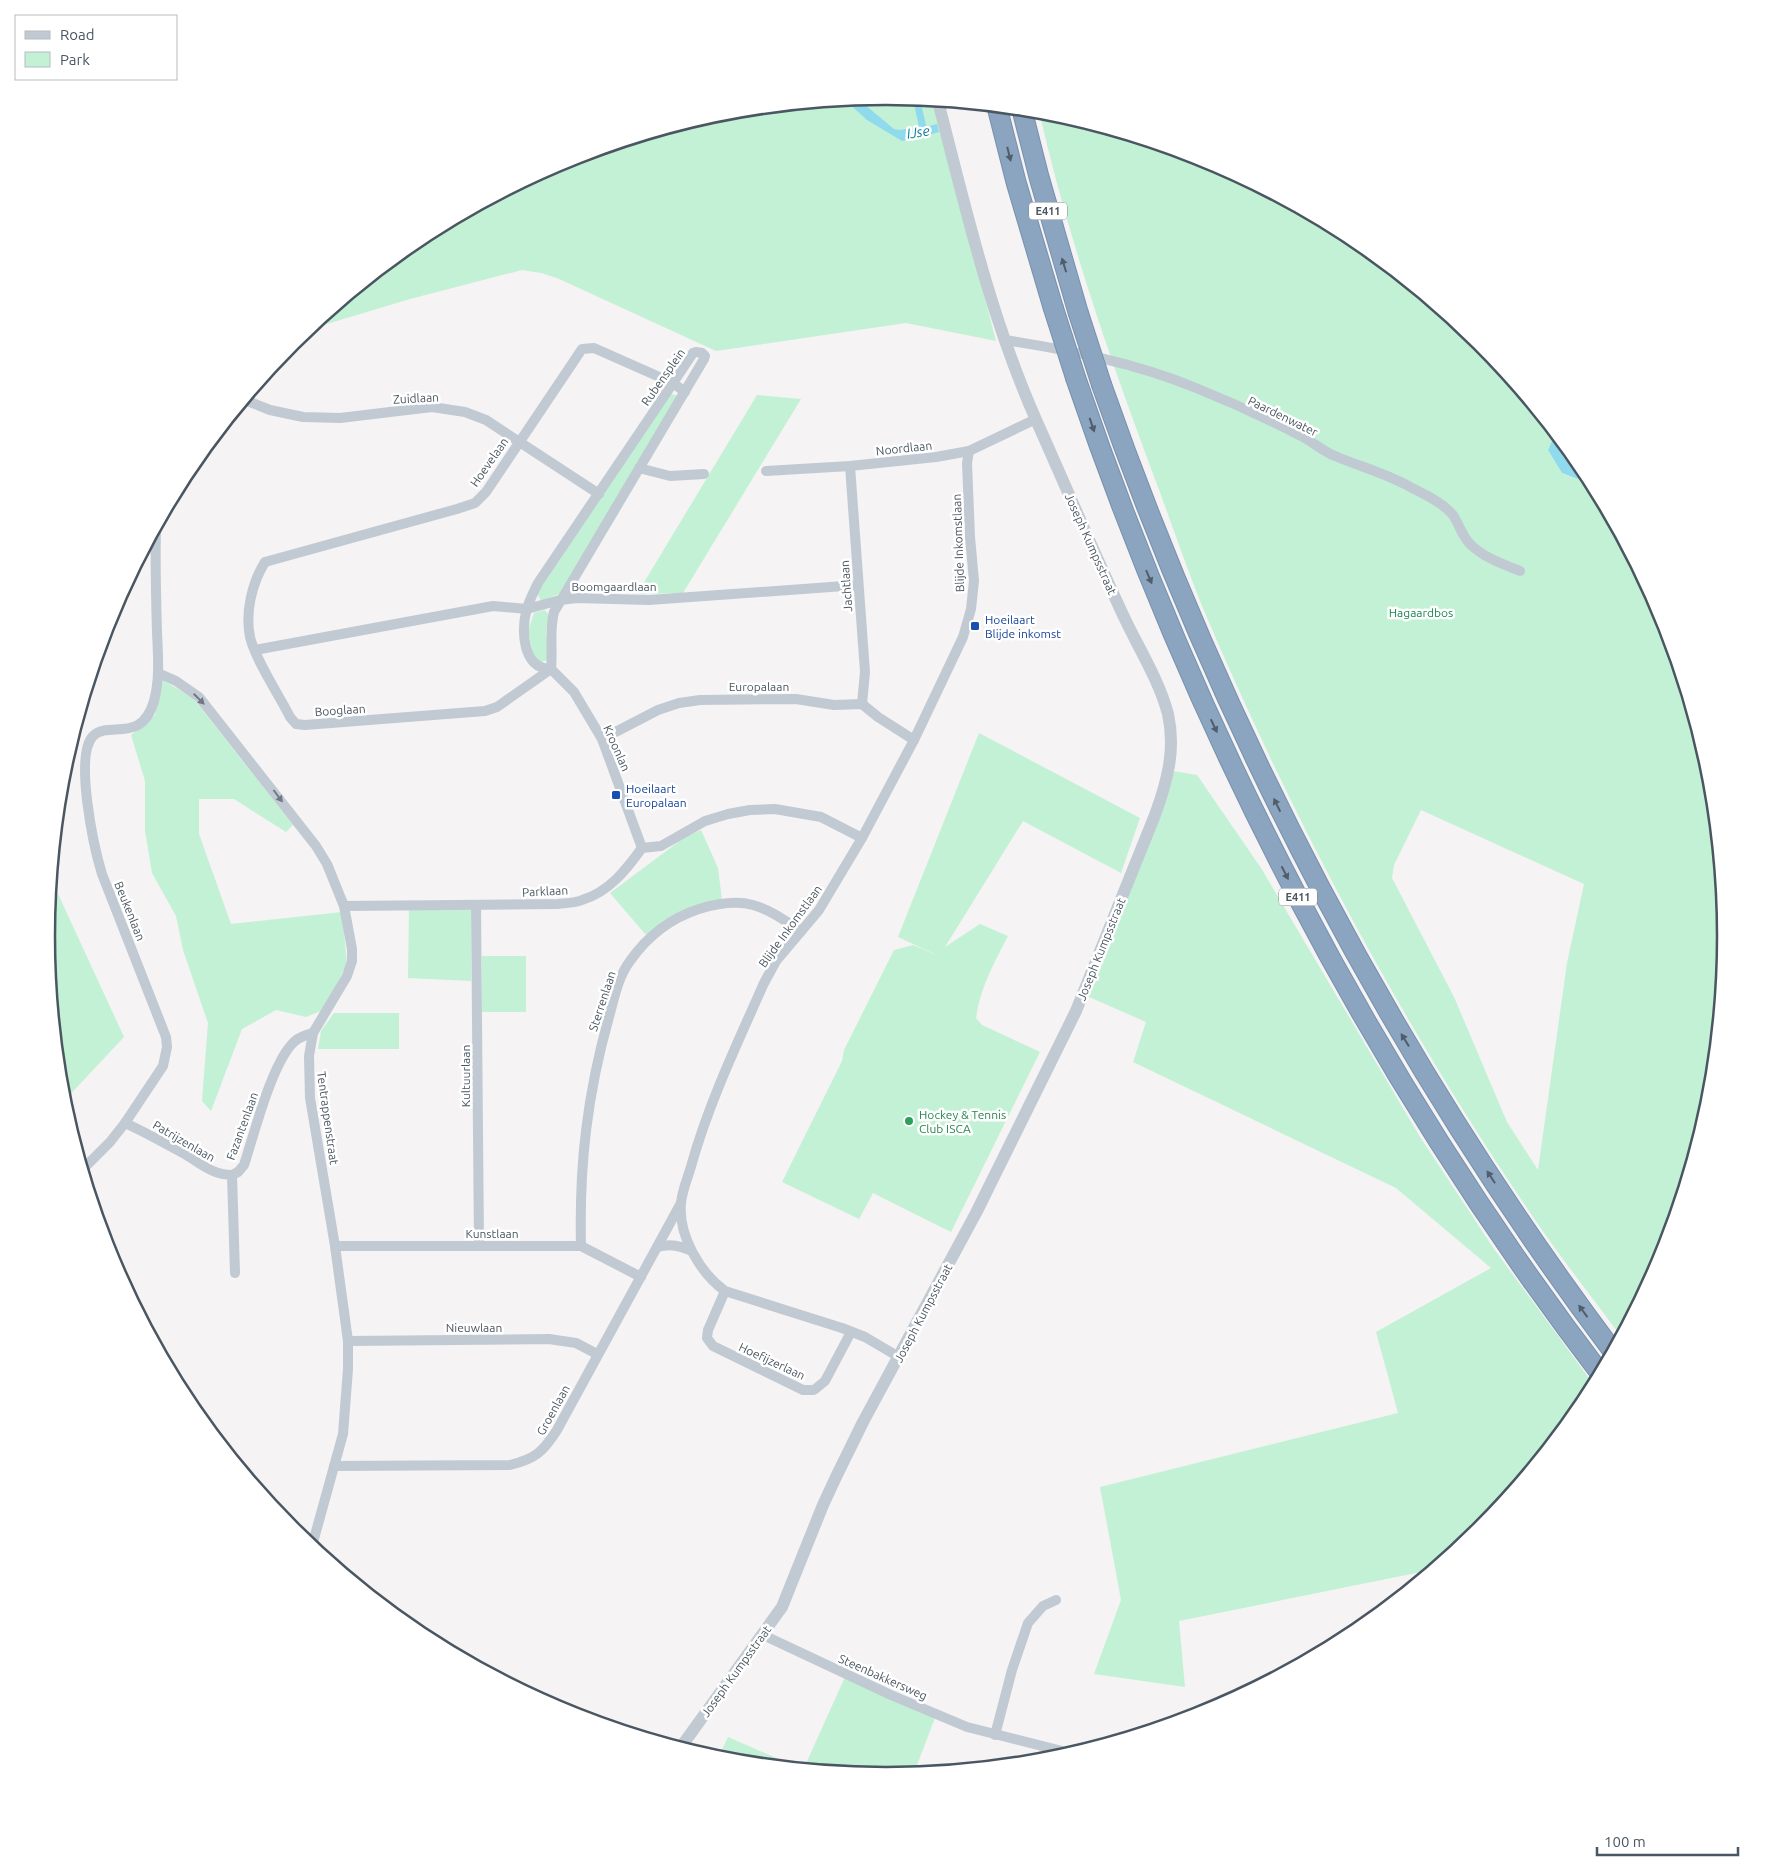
<svg xmlns="http://www.w3.org/2000/svg" width="1772" height="1872" font-family="Ubuntu,sans-serif">
  <style>
    .green { fill: #c3f1d5; fill-rule: evenodd }
    .water { fill: #90daee }
    .lines { fill: none; stroke-linecap: round; stroke-linejoin: round }
    .motorway-casing { stroke: #7690ad; stroke-width: 21 }
    .minor { stroke: #c1cad2; stroke-width: 10 }
    .tertiary { stroke: #c1cad2; stroke-width: 12 }
    .motorway { stroke: #8ba5c1; stroke-width: 19 }
    .motorway-bridge-casing { stroke: #7690ad; stroke-width: 21; stroke-linecap: butt }
    .motorway-bridge { stroke: #8ba5c1; stroke-width: 19 }
    .oneway { fill: #505e6b }
    .oneway2 { fill: #6e7983 }
    .transit-dot { fill: #1a4fb4; stroke: #fff; stroke-width: 2 }
    .leisure-dot { fill: #2e9e5b; stroke: #fff; stroke-width: 2 }
    .labels { text-anchor: middle; dominant-baseline: central; stroke-width: 5; stroke-linejoin: round; paint-order: stroke }
    .shield { fill: #fff; stroke: #808990; stroke-width: 1 }
    .shield-label { font-size: 11px; font-weight: bold; fill: #4a5661 }
    .street-label { font-size: 12px; fill: #4a5661; stroke: #fff }
    .park-label { font-size: 12px; fill: #17864f; stroke: #fff }
    .transit-label { font-size: 12px; fill: #164399; stroke: #fff; text-anchor: start }
    .leisure-label { font-size: 12px; fill: #27864d; stroke: #fff; text-anchor: start }
    .water-label { font-size: 14px; font-style: italic; fill: #0c7c9b; stroke: #fff }
    .rim { fill: none; stroke: #4a5661; stroke-width: 2.5 }
  </style>
  <rect width="100%" height="100%" fill="#f5f3f3"/>
  <!-- green -->
  <g class="green">
    <path d="M886,96L934,101L996,341L906,323L716,351L557,278L541,273L522,270L410,299L307,330L420,238L565,160L722,112Z"/>
    <path d="M1039,111L1050,112L1208,160L1353,238L1480,342L1555,434L1548,450L1562,473L1592,484L1662,615L1710,772L1726,936L1710,1100L1662,1258L1620,1335C1589,1293 1556,1252 1527,1208C1399,1019 1291,816 1202,606C1184,561 1169,516 1152,471C1108,353 1067,234 1039,111ZM1421,810L1584,884L1567,963L1538,1170L1507,1122L1454,997L1392,878L1394,865Z"/>
    <path d="M669,393L679,396L559,594L541,601L537,593Z"/>
    <path d="M757,395L801,399L683,593L637,594Z"/>
    <path d="M544,610L549,614L546,631L548,660L540,662L533,656L528,631L534,613Z"/>
    <path d="M161,679L193,698L293,825L286,832L234,799H199V834L231,924L342,912L347,964L323,1010L306,1017L276,1010L242,1029L211,1111L202,1101L208,1023L183,950L176,916L152,873L145,831V781L131,735L155,715Z"/>
    <path d="M979,733L1140,818L1121,873L1023,821L945,947L980,924L1008,936C994,963 980,988 976,1018L982,1025L1040,1052L951,1232L873,1193L859,1219L782,1182L842,1061L844,1050L894,950L913,945L941,957L898,937Z"/>
    <path d="M1173,771L1197,775L1261,868L1420,1137L1494,1249L1594,1385L1584,1403L1480,1530L1431,1570L1179,1621L1185,1687L1094,1674L1121,1600L1100,1487L1398,1413L1376,1332L1491,1268L1396,1188L1133,1062L1146,1022L1089,997Z"/>
    <path d="M701,830L718,868L722,900C693,905 668,914 646,935L610,893L685,837Z"/>
    <path d="M52,874L58,894L124,1037L63,1102L46,936Z"/>
    <path d="M409,908L471,910V981L408,978Z"/>
    <rect x="482" y="956" width="44" height="56"/>
    <path d="M334,1013H399V1049H318L321,1031Z"/>
    <path d="M845,1677L936,1715L914,1773L886,1776L804,1768Z"/>
    <path d="M728,1737L797,1767L718,1758Z"/>
  </g>
  <!-- water -->
  <g class="water">
    <path d="M858,99L894,129L900,130L919,127L913,99L920,100L926,125L929,126L937,124L939,132L922,137L902,141L867,120L845,100Z"/>
    <path d="M1555,434L1584,470L1592,484L1562,473L1548,450Z"/>
  </g>
  <g class="lines">
    <defs>
      <g id="motorway">
        <path d="M997,107L1016,182L1053,307"/>
        <path d="M1022,110L1039,177L1078,312"/>
        <path d="M1076,379C1197,735 1372,1074 1600,1373"/>
        <path d="M1102,386C1223,731 1393,1058 1612,1350"/>
      </g>
    </defs>
    <!-- motorway casing -->
    <use href="#motorway" class="motorway-casing"/>
    <!-- minor -->
    <g class="minor">
      <path d="M1005,340C1069,350 1136,363 1196,388C1231,402 1266,418 1299,435C1312,441 1322,451 1335,456C1361,467 1388,474 1412,488C1426,495 1443,503 1453,515C1459,524 1462,536 1470,544C1484,558 1503,564 1520,571"/>
      <path d="M696,352L702,353L705,356L704,359L554,612C549,631 553,650 551,669C522,669 521,630 527,608C530,599 534,591 538,583L673,383L693,353Z"/>
      <path d="M245,400L270,410L303,417L340,418L432,407L465,412L486,420L599,494"/>
      <path d="M850,466L865,672L862,704"/>
      <path d="M639,468L670,476L704,474"/>
      <path d="M766,471L850,466L936,457L969,451L1036,419"/>
      <path d="M255,650L493,606L527,609L560,600L577,598L649,600L858,585"/>
      <path d="M551,669L497,707L485,711L305,725L296,724L290,717C279,695 255,659 250,637C245,612 252,583 265,562L457,509L475,503L486,492L582,349L594,348L673,383L685,392"/>
      <path d="M551,669L574,692L602,739L642,848"/>
      <path d="M158,673L176,681L199,697L316,846L327,864L344,906L352,949V961L347,976L313,1033L309,1056L310,1098L335,1246L348,1341V1369L343,1434L312,1546"/>
      <path d="M602,739L658,710L679,703L700,700L796,699L834,705L862,704L878,717L914,740"/>
      <path d="M476,905L479,1246"/>
      <path d="M344,906L558,904C566,903 575,903 582,900C609,892 626,870 642,848L661,846L705,821L728,814L750,810L775,809L821,817L862,838"/>
      <path d="M125,1123C145,1132 164,1143 183,1153C200,1163 212,1175 232,1175"/>
      <path d="M83,1169L110,1142L125,1123L163,1066L167,1047L166,1037L102,874C94,848 74,756 93,736C109,720 141,745 154,701C160,679 158,655 157,632C156,598 155,564 156,529"/>
      <path d="M335,1246H581L641,1277"/>
      <path d="M581,1246C579,1166 587,1095 609,1017C614,999 618,977 630,961C647,937 671,918 699,909C746,895 762,905 801,931"/>
      <path d="M657,1247C669,1244 677,1245 689,1250"/>
      <path d="M235,1273L232,1175L238,1172L244,1165C254,1135 272,1061 295,1041C301,1036 306,1035 313,1033"/>
      <path d="M725,1291L708,1330L707,1338L713,1346L803,1390H814L825,1381L851,1332"/>
      <path d="M348,1341L549,1339L576,1343L597,1354"/>
      <path d="M899,1357L865,1337L842,1328L725,1291C700,1273 678,1235 681,1203C682,1190 689,1175 692,1163C710,1100 738,1042 764,983L776,961L819,910L862,838L914,740L963,637L971,609L974,581L970,537L967,463L969,451"/>
      <path d="M334,1466L510,1465C535,1459 543,1452 557,1430L681,1203"/>
      <path d="M763,1635L891,1695L967,1727L1070,1753"/>
      <path d="M995,1735L1012,1670L1028,1623L1043,1606L1056,1600"/>
    </g>
    <!-- tertiary -->
    <path class="tertiary" d="M681,1747L782,1607L823,1505L836,1477L863,1422L976,1213L1076,1011L1155,815C1167,782 1176,750 1168,714C1159,680 1139,649 1124,617C1094,553 1066,487 1037,422C991,319 966,210 938,101"/>
    <!-- motorway -->
    <use href="#motorway" class="motorway"/>
    <defs>
      <g id="motorway-bridge">
        <path d="M1053,307L1076,379"/>
        <path d="M1078,312L1102,386"/>
      </g>
    </defs>
    <!-- motorway-bridge casing -->
    <use href="#motorway-bridge" class="motorway-bridge-casing"/>
    <!-- motorway-bridge -->
    <use href="#motorway-bridge" class="motorway-bridge"/>
  </g>
  <!-- one-way arrows -->
  <defs><path id="oneway-solid" d="M-6-.8H1V-3.2L6.5 0L1 3.2V.8H-6Z" transform="scale(1.25)"/></defs>
  <g class="oneway">
    <use href="#oneway-solid" transform="translate(1009 154) rotate(76)"/>
    <use href="#oneway-solid" transform="translate(1064 265) rotate(-107)"/>
    <use href="#oneway-solid" transform="translate(1092 425) rotate(71)"/>
    <use href="#oneway-solid" transform="translate(1149 577) rotate(67)"/>
    <use href="#oneway-solid" transform="translate(1214 726) rotate(65)"/>
    <use href="#oneway-solid" transform="translate(1277 805) rotate(-116)"/>
    <use href="#oneway-solid" transform="translate(1285 873) rotate(63)"/>
    <use href="#oneway-solid" transform="translate(1405 1040) rotate(-122)"/>
    <use href="#oneway-solid" transform="translate(1491 1177) rotate(-123)"/>
    <use href="#oneway-solid" transform="translate(1583 1311) rotate(-126)"/>
  </g>
  <g class="oneway2">
    <use href="#oneway-solid" transform="translate(199 699) rotate(45)"/>
    <use href="#oneway-solid" transform="translate(278 796) rotate(53)"/>
  </g>
  <!-- markers -->
  <g class="transit-dot">
    <rect x="970" y="621" width="10" height="10" rx="2.5"/>
    <rect x="611" y="790" width="10" height="10" rx="2.5"/>
  </g>
  <circle class="leisure-dot" cx="909" cy="1121" r="5"/>
  <g class="labels">
    <!-- shield labels -->
    <g class="shield">
      <rect x="1029" y="202.5" width="38" height="17" rx="4"/>
      <rect x="1279" y="888.5" width="38" height="17" rx="4"/>
    </g>
    <g class="shield-label">
      <text x="1048" y="211">E411</text>
      <text x="1298" y="897">E411</text>
    </g>
    <!-- street labels -->
    <g class="street-label">
      <text transform="translate(663 377) rotate(-55)">Rubensplein</text>
      <text transform="translate(416 398) rotate(-3)">Zuidlaan</text>
      <text transform="translate(1283 416) rotate(26)">Paardenwater</text>
      <text transform="translate(904 448) rotate(-6)">Noordlaan</text>
      <text transform="translate(489 462) rotate(-55)">Hoevelaan</text>
      <text transform="translate(958 543) rotate(-92)">Blijde Inkomstlaan</text>
      <text transform="translate(1091 544) rotate(66)">Joseph Kumpsstraat</text>
      <text x="614" y="586">Boomgaardlaan</text>
      <text transform="translate(846 586) rotate(-94)">Jachtlaan</text>
      <text x="759" y="686">Europalaan</text>
      <text transform="translate(340 710) rotate(-4)">Booglaan</text>
      <text transform="translate(617 748) rotate(66)">Kroonlan</text>
      <text transform="translate(545 891) rotate(-3)">Parklaan</text>
      <text transform="translate(130 911) rotate(68)">Beukenlaan</text>
      <text transform="translate(790 926) rotate(-54)">Blijde Inkomstlaan</text>
      <text transform="translate(1101 949) rotate(-68)">Joseph Kumpsstraat</text>
      <text transform="translate(602 1001) rotate(-72)">Sterrenlaan</text>
      <text transform="translate(465 1076) rotate(-90)">Kultuurlaan</text>
      <text transform="translate(328 1118) rotate(82)">Tentrappenstraat</text>
      <text transform="translate(242 1126) rotate(-70)">Fazantenlaan</text>
      <text transform="translate(184 1141) rotate(30)">Patrijzenlaan</text>
      <text x="492" y="1233">Kunstlaan</text>
      <text transform="translate(923 1313) rotate(-62)">Joseph Kumpsstraat</text>
      <text x="474" y="1327">Nieuwlaan</text>
      <text transform="translate(772 1361) rotate(25)">Hoefijzerlaan</text>
      <text transform="translate(553 1410) rotate(-61)">Groenlaan</text>
      <text transform="translate(736 1671) rotate(-54)">Joseph Kumpsstraat</text>
      <text transform="translate(883 1677) rotate(24)">Steenbakkersweg</text>
    </g>
    <!-- park labels -->
    <g class="park-label">
      <text x="1421" y="612">Hagaardbos</text>
    </g>
    <!-- transit labels -->
    <g class="transit-label">
      <text x="985" y="619">Hoeilaart<tspan x="985" dy="14">Blijde inkomst</tspan></text>
      <text x="626" y="788">Hoeilaart<tspan x="626" dy="14">Europalaan</tspan></text>
    </g>
    <!-- leisure labels -->
    <g class="leisure-label">
      <text x="919" y="1114">Hockey &amp; Tennis<tspan x="919" dy="14">Club ISCA</tspan></text>
    </g>
    <!-- water labels -->
    <g class="water-label">
      <text transform="translate(918 132) rotate(-9)">IJse</text>
    </g>
  </g>
  <!-- crop -->
  <path d="M0 0H1772V1872H0ZM55 936a831 831 0 1 1 1662 0a831 831 0 1 1-1662 0Z" fill="#fff" fill-rule="evenodd"/>
  <path class="rim" d="M55 936a831 831 0 1 1 1662 0a831 831 0 1 1-1662 0Z"/>
  <!-- legend -->
  <rect x="15" y="15" width="162" height="65" fill="#ffffff" stroke="#b7bbc0"/>
  <rect x="25" y="31" width="25" height="8" fill="#c1cad2" stroke="#b7bbc0"/>
  <text x="60" y="40" font-size="15" fill="#4a5661">Road</text>
  <rect x="25" y="52" width="25" height="15" fill="#c3f1d5" stroke="#b7bbc0"/>
  <text x="60" y="65" font-size="15" fill="#4a5661">Park</text>
  <!-- scale -->
  <path d="M1597 1847v8h141v-8" fill="none" stroke="#4a5661" stroke-width="2.5"/>
  <text x="1604" y="1847" font-size="15" fill="#4a5661" stroke="#ffffff" stroke-width="4" paint-order="stroke">100 m</text>
</svg>
